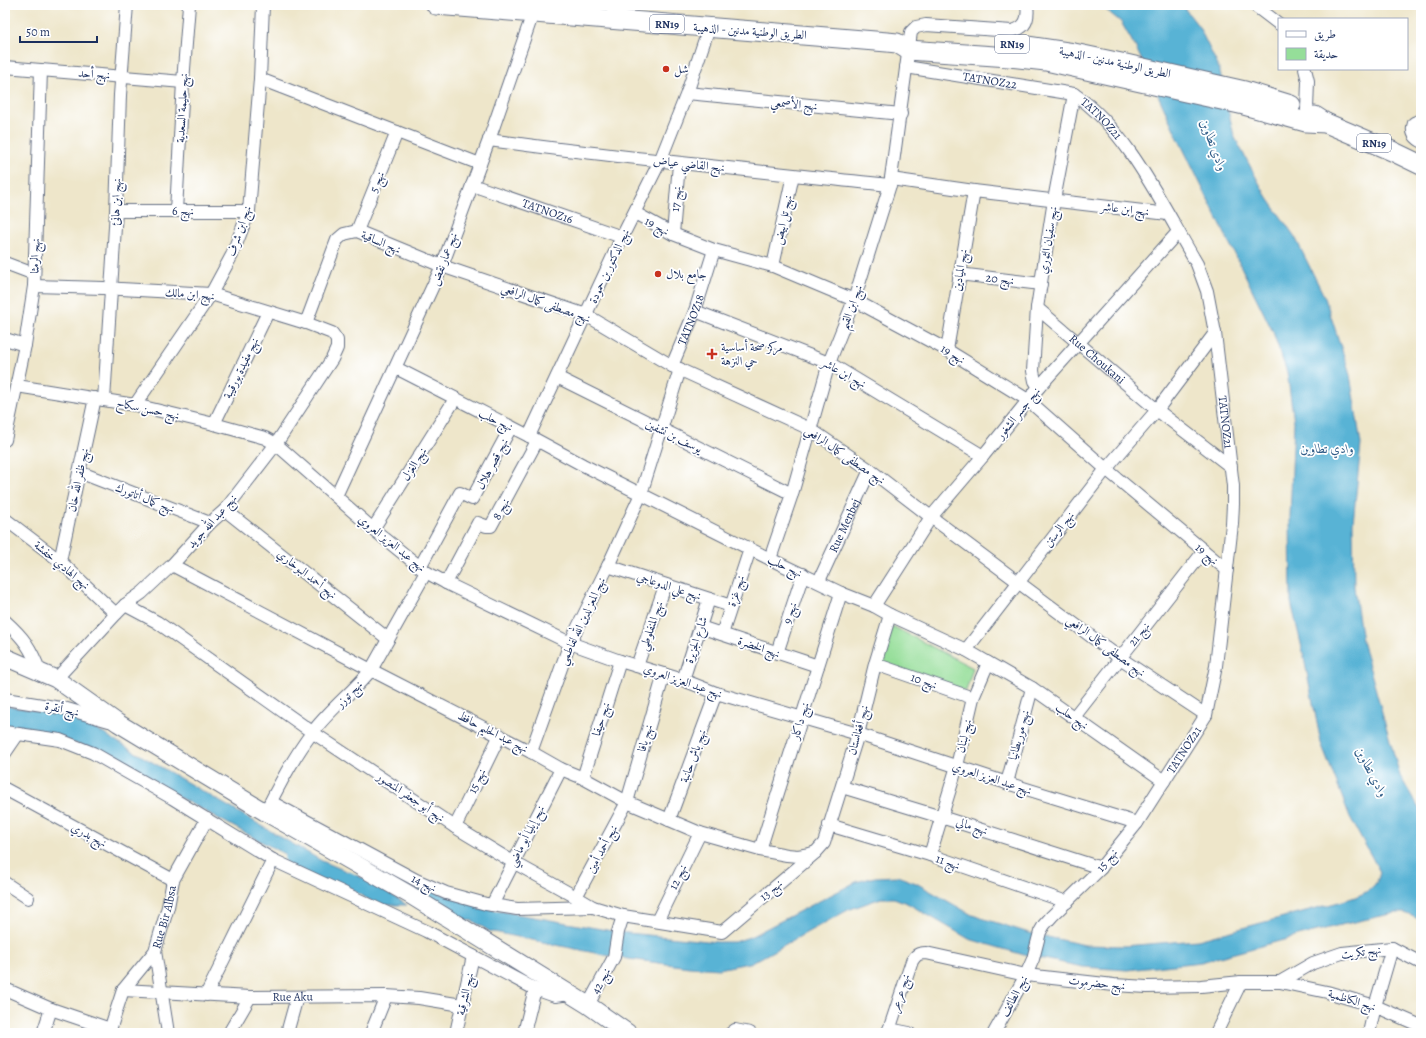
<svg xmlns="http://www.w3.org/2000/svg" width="1426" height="1038" font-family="Alegreya,Amiri,serif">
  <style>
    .green { fill: #95de99; stroke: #58867c }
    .water { fill: #58b3d5; stroke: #3a719a }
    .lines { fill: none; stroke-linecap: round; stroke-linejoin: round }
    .river { stroke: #58b3d5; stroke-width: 18 }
    .minor-casing { stroke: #656f84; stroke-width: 14 }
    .secondary-casing { stroke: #656f84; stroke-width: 19 }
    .primary-casing { stroke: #656f84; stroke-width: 21 }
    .minor { stroke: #fff; stroke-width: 12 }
    .secondary { stroke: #fff; stroke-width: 17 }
    .primary { stroke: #fff; stroke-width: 19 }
    .poi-dot { fill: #c8321e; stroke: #fff; stroke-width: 1.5 }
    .labels { text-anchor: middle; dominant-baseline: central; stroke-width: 3.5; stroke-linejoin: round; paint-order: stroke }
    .shield { fill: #fff; stroke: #5f6d8e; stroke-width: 1 }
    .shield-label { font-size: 11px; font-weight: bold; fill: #1b2f5e }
    .street-label { font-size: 12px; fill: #1b2f5e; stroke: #fff }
    .poi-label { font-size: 12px; fill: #1b2f5e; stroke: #fff; text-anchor: start }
    .water-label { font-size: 13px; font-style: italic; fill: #305d88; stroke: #fff }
  </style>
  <rect width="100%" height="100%" fill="#fff"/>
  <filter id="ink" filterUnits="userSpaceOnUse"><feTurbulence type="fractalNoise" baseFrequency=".025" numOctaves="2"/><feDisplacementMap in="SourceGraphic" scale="8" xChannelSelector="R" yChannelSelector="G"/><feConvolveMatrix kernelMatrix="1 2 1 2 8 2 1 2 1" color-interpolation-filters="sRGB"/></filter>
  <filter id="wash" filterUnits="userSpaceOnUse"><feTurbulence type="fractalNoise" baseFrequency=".012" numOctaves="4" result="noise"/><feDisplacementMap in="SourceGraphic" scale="16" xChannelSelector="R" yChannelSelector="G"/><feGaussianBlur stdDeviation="0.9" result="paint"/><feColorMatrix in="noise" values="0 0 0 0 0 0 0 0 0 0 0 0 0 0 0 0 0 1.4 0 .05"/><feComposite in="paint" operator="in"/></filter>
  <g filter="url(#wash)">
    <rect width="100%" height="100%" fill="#eee6ca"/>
    <!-- green -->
    <path class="green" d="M892,626L973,668L966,691L879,663Z"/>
    <!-- water -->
    <g class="water">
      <path d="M1100,5H1182L1199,27L1219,68L1234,136L1265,194L1295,237L1325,298L1350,375L1361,444L1353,523L1354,587L1362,641L1400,776L1421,812V920L1405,913H1395L1336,926L1201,962L1127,970L1083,967L1024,955L969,939L907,903L894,898H881L848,910L753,962L719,969L689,967L614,957L489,931L473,921L460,919L406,883L494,910L618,932L717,942H734L750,937L856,882L875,877L897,876L916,883L972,915L1029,933L1085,945L1124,946L1198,940L1339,902C1356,897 1377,892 1380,872L1350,817L1321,743L1302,648L1291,602L1290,517L1294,422L1287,372L1273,332L1177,136L1136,48L1121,22Z"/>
      <path d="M5,706L66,715L80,720L322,861L370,881L407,905H379L82,745L5,730Z"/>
    </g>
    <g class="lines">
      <!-- river -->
      <path class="river" d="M293,857L324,875L349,881"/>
    </g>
  </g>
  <g filter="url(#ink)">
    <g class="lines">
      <defs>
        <g id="minor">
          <path d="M1254,5L1279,24"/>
          <path d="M5,67L183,82"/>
          <path id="s1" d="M906,67L1074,94C1128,130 1164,209 1197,264L1207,291L1215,333L1233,486V504L1232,524L1216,666L1206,715L1137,823L1099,870L1052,916L1044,925L1040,932L1033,959L1026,975L994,1033"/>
          <path d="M1305,69L1308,81L1307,110"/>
          <path d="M260,79L480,164"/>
          <path d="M687,93L901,114"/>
          <path d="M1421,120L1414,123C1411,132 1414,137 1421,141"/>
          <path d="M489,140C622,158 756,171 890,185"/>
          <path d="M891,179L974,191L1168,214"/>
          <path id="s2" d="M472,185L622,237"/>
          <path d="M116,211H249"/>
          <path d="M176,211L183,82L189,5"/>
          <path d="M635,213L673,234L714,250L773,266L854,300L947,350L1028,400L1106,469L1227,570"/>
          <path d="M357,231L397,132"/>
          <path d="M673,234L679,164"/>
          <path d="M5,263L34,274"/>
          <path d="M773,266L793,175"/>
          <path d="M959,274L1041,284"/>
          <path d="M34,286L103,288L211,294L306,323L332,333L337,340V348L332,359L276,444L225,510L210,523L172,565L142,593L125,605L116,614L56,679"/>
          <path id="s3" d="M1037,308L1157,410L1231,467"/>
          <path d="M695,311L829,363L983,456"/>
          <path d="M306,323L337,240L344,234L357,231L442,266L586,315L672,366L810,429L870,470L931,517L1120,658L1206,715"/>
          <path d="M5,339L25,345"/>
          <path d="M947,350L974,191"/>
          <path id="s4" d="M672,366L695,311L714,250"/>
          <path d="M396,368L529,436L583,465L770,559L841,593L874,606L890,615L966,650L1032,688L1164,781"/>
          <path d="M557,377L792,494"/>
          <path d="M17,386L135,405L214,424L265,438L276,444L373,529L426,572L450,585L570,643L620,661L683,680L716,693L858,734L1007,783L1137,823"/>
          <path d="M1039,387L1035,381L1033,371L1037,308L1054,200L1074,94"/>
          <path d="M104,400L116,211L120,95L127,5"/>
          <path d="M135,405L211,294L232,255L249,211L260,79L263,5"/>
          <path d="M214,424L268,312"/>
          <path d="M529,436L622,237L660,161L687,93L709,27"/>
          <path d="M5,440L25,345L34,286L41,70"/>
          <path d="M79,472L210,523"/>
          <path d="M336,496L442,266L489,140L533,13"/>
          <path d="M225,510L388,639"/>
          <path d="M5,519L60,561L116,614"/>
          <path d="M373,529L455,399"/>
          <path d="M770,559L792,494L829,363L854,300L890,185L911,32L916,27L926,25L1012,31C1026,28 1029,18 1027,5"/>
          <path d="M60,561L95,398"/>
          <path d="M172,565L371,670L531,752L561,769L583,778L627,802L700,833L760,850L787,855L798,856L810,854L816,852L824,843L858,734L875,664L890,615"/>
          <path d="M608,566L731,606"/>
          <path d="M420,567L460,493L472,499L511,427"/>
          <path id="s5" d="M819,581L870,470"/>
          <path d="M446,583L478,523L486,526H491L537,441"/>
          <path d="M125,605L157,622L312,732L455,827L513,862L576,897L593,907L623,916L722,932L815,853"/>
          <path d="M874,606L931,517L983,456L1039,387L1178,232"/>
          <path d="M5,621C24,638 31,648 40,672"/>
          <path d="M700,627L818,666"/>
          <path d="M722,634L750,549"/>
          <path d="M966,650L1106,469L1157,410L1215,333"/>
          <path d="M777,653L803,574"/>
          <path d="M875,664L973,698"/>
          <path d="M637,666L665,586"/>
          <path d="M683,680L709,599"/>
          <path d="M5,699L67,709L109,721"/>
          <path d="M1074,717L1204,551"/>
          <path d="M5,732L60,740L93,753L172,798L273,860L426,931L535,989L555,996L570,994"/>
          <path d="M531,752L570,643L608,566L641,494L680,369"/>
          <path d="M5,753L18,734"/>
          <path d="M583,778L620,661"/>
          <path d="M1007,783L1032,688"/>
          <path d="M842,787L941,817L1101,868"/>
          <path d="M5,789L173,880"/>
          <path d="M271,802L416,880L446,893L486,904L517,909L593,907"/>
          <path d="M267,809C280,783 294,756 312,733C329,710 353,692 371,670L426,572"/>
          <path d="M669,820L716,693"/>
          <path d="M829,825L930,855L1067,902"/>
          <path d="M455,827L500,735"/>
          <path d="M760,850L841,593"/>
          <path d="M930,855L957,766L973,698L988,663"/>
          <path d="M5,883L28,898"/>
          <path d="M576,897L627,802L664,674"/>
          <path d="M492,905L561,769"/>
          <path d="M657,921L700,833"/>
          <path d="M155,951L168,1033"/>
          <path d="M1280,982L1313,963L1342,953L1392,948L1421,963"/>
          <path d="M5,989L51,1009L110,1029"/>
          <path id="s6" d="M123,990L250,997L386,996L419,998L462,1005"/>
          <path d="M206,995L273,860"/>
          <path d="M588,1005L614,957L618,932L623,916"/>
          <path d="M889,1029L909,1033"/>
          <path d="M43,1033L51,1009"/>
          <path id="s7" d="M109,1033L123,990L155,951L168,907L173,880L207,819"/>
          <path d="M229,1033L250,997"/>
          <path d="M287,1033L297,997"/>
          <path d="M371,1033L386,996"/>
          <path d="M456,1033L473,956"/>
          <path d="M524,1033L535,989"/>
          <path d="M731,1033L735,1030L750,1033"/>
          <path d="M888,1033L912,961C916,955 918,953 926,953L1026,975L1114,985L1147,987L1201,986L1241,982H1280L1327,992L1375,1006L1421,1026"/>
          <path d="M1216,1033L1241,982"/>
          <path d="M1369,1033L1375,1006L1392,948"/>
        </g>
        <path id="secondary" d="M5,657L56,679L118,723L265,812L410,895L588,1005L628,1033"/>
        <g id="primary">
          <path d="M436,5L887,42L897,43L908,50L1009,57L1046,61L1244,105L1306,122L1326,123"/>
          <path d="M1027,46L1074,53L1126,64L1245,91L1291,105"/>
          <path d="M1315,116L1326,123L1392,151L1421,165"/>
        </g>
      </defs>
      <!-- minor casing -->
      <use href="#minor" class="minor-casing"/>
      <!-- secondary casing -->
      <use href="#secondary" class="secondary-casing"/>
      <!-- primary casing -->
      <use href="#primary" class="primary-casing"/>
      <!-- minor -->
      <use href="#minor" class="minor"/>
      <!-- secondary -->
      <use href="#secondary" class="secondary"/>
      <!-- primary -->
      <use href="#primary" class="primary"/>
    </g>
  </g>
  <!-- markers -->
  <g class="poi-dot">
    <circle cx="666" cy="69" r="4"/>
    <circle cx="658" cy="274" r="4"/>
    <path d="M710 348h4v4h4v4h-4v4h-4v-4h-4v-4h4z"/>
  </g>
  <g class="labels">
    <!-- shield labels -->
    <g class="shield">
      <rect x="650" y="15" width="34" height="18" rx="3"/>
      <rect x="995" y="35" width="34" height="18" rx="3"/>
      <rect x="1357" y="134" width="34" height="18" rx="3"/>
    </g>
    <g class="shield-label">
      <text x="667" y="24">RN19</text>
      <text x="1012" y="44">RN19</text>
      <text x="1374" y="143">RN19</text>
    </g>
    <!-- street labels -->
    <g class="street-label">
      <text transform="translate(750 31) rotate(4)">الطريق الوطنية مدنين - الذهيبة</text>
      <text transform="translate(1115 62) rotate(12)">الطريق الوطنية مدنين - الذهيبة</text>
      <text transform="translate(94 74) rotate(4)">نهج أحد</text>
      <text stroke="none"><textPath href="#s1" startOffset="85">TATNOZ22</textPath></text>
      <text transform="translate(794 104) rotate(5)">نهج الأصمعي</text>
      <text transform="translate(182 108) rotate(-87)">نهج حليمة السعدية</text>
      <text stroke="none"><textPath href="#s1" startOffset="207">TATNOZ21</textPath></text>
      <text transform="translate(689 164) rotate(6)">نهج القاضي عياض</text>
      <text transform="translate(377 182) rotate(-68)">نهج 5</text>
      <text transform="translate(676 199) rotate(-85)">نهج 17</text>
      <text transform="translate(116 202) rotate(-88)">نهج ابن هانئ</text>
      <text transform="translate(1125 209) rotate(7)">نهج ابن عاشر</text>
      <text x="183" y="211">نهج 6</text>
      <text stroke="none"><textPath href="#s2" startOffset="80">TATNOZ16</textPath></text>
      <text transform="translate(783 220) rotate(-78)">نهج تل ابيض</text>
      <text transform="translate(657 226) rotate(28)">نهج 19</text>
      <text transform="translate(239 231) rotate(-71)">نهج ابن شرف</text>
      <text transform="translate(1048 240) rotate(-81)">نهج سفيان الثوري</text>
      <text transform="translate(381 242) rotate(23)">نهج الساقية</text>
      <text transform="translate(35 256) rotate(-88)">نهج الرمثا</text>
      <text transform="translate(444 259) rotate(-69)">نهج عمار نقض</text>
      <text transform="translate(609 266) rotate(-65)">نهج الدكتور بن حمودة</text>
      <text transform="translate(960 270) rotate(-80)">نهج الميادين</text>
      <text transform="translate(1000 279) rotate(7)">نهج 20</text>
      <text transform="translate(190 294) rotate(5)">نهج ابن مالك</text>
      <text transform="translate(546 303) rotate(20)">نهج مصطفى كمال الرافعي</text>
      <text transform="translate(851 307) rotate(-70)">نهج ابن القيم</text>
      <text stroke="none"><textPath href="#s4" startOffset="50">TATNOZ18</textPath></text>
      <text transform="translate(953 354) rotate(31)">نهج 19</text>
      <text stroke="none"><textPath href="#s3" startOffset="79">Rue Choukani</textPath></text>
      <text transform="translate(241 368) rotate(-64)">نهج مفيدة بورقيبة</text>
      <text transform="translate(844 373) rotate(29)">نهج ابن عاشر</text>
      <text transform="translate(148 409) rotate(12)">نهج حسن سكاح</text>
      <text transform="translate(1018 413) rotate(-51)">نهج جسر الشغور</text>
      <text transform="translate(496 420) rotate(26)">نهج حلب</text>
      <text stroke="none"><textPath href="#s1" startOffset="543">TATNOZ21</textPath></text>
      <text transform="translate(674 436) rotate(26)">يوسف بن تشفين</text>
      <text transform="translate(845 455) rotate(34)">نهج مصطفى كمال الرافعي</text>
      <text transform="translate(414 464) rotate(-58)">نهج الغزل</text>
      <text transform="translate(492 464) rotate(-62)">نهج قصر هلال</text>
      <text transform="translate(78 480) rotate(-78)">نهج ظفر الله خان</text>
      <text transform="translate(145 498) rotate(21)">نهج كمال أتاتورك</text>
      <text transform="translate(501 509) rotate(-61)">نهج 8</text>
      <text transform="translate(212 521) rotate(-48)">نهج عبد الله جويد</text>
      <text stroke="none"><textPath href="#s5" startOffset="61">Rue Menbej</textPath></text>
      <text transform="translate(1059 529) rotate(-52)">نهج الرستن</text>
      <text transform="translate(392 543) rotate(39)">نهج عبد العزيز العروي</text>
      <text transform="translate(1207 554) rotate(40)">نهج 19</text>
      <text transform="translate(62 565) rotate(40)">نهج الهادي خفشة</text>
      <text transform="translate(785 566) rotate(25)">نهج حلب</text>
      <text transform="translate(307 574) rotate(38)">نهج أحمد البوخاري</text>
      <text transform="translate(669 586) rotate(18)">نهج علي الدوعاجي</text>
      <text transform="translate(736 591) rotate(-72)">نهج غزة</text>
      <text transform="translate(790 613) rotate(-72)">نهج 9</text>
      <text transform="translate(582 621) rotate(-65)">نهج المعز لدين الله لفاطمي</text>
      <text transform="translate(651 626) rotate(-71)">نهج المنفلوطي</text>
      <text transform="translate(1139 634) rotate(-52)">نهج 21</text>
      <text transform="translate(696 640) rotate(-72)">شارع الجزيرة</text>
      <text transform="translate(1106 646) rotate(36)">نهج مصطفى كمال الرافعي</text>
      <text transform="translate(759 647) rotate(19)">نهج الخضرة</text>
      <text transform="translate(683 681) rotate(19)">نهج عبد العزيز العروي</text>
      <text transform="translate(924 681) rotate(19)">نهج 10</text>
      <text transform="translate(349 694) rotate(-46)">نهج توزر</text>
      <text transform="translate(62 709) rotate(12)">نهج أنقرة</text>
      <text transform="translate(1072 716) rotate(35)">نهج حلب</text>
      <text transform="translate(601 719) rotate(-72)">نهج حيفا</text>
      <text transform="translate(800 721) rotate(-73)">نهج داكار</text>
      <text transform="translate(858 730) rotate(-75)">نهج أفغانستان</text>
      <text transform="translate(493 732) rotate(27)">نهج عبد الحليم حافظ</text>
      <text transform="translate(1019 735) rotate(-75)">نهج موريطانيا</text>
      <text transform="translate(964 736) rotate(-77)">نهج لبنان</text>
      <text transform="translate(645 738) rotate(-74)">نهج يافا</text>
      <text transform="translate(1184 750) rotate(-57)">TATNOZ21</text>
      <text transform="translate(693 756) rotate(-70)">نهج باش حانبة</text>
      <text transform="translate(992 778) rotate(18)">نهج عبد العزيز العروي</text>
      <text transform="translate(477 781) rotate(-64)">نهج 15</text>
      <text transform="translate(411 797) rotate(34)">نهج أبو جعفر المنصور</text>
      <text transform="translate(972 826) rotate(18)">نهج مالي</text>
      <text transform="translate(89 835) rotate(28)">نهج بدري</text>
      <text transform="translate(526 836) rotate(-63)">نهح إيليا أبو ماضي</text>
      <text transform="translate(602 849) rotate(-62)">نهج أحمد أمين</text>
      <text transform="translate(1107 860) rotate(-50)">نهج 15</text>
      <text transform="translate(948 862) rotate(19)">نهج 11</text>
      <text transform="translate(678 877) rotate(-64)">نهج 12</text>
      <text transform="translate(424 883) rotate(25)">نهج 14</text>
      <text transform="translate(771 890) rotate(-40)">نهج 13</text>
      <text stroke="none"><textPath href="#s7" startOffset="131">Rue Bir Albsa</textPath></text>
      <text transform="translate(1361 952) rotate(-7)">نهج تكريت</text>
      <text transform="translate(601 981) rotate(-62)">نهج 42</text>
      <text transform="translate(1097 983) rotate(6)">نهج حضرموت</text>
      <text transform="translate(900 993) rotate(-72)">نهج عرعر</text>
      <text transform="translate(465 994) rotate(-77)">نهج الشرقية</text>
      <text transform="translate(1014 996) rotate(-62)">نهج الطائف</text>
      <text stroke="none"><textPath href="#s6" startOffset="170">Rue Aku</textPath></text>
      <text transform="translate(1352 1000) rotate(17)">نهج الكاظمية</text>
    </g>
    <!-- poi labels -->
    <g class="poi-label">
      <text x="674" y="69">شل</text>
      <text x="666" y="274">جامع بلال</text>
      <text x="721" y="347">مركز صحة أساسية<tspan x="721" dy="14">حي النزهة</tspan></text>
    </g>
    <!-- water labels -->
    <g class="water-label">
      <text transform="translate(1214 145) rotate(69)">وادي تطاوين</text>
      <text x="1327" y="448">وادي تطاوين</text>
      <text transform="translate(1372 772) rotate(62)">وادي تطاوين</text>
    </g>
  </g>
  <!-- margin -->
  <rect width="1426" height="1038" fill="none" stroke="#fff" stroke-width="20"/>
  <!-- legend -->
  <rect x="1278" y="18" width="130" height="52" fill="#ffffff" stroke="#a4acbf"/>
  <rect x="1286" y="31" width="20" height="6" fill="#ffffff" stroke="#a4acbf"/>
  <text x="1314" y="38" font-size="12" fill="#1b2f5e">طريق</text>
  <rect x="1286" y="48" width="20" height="12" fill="#95de99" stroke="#a4acbf"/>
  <text x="1314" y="58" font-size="12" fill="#1b2f5e">حديقة</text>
  <!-- scale -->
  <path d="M20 36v6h77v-6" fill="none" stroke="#1b2f5e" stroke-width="2"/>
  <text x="26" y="36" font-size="12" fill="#1b2f5e" stroke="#ffffff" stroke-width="3" paint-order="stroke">50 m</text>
</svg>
